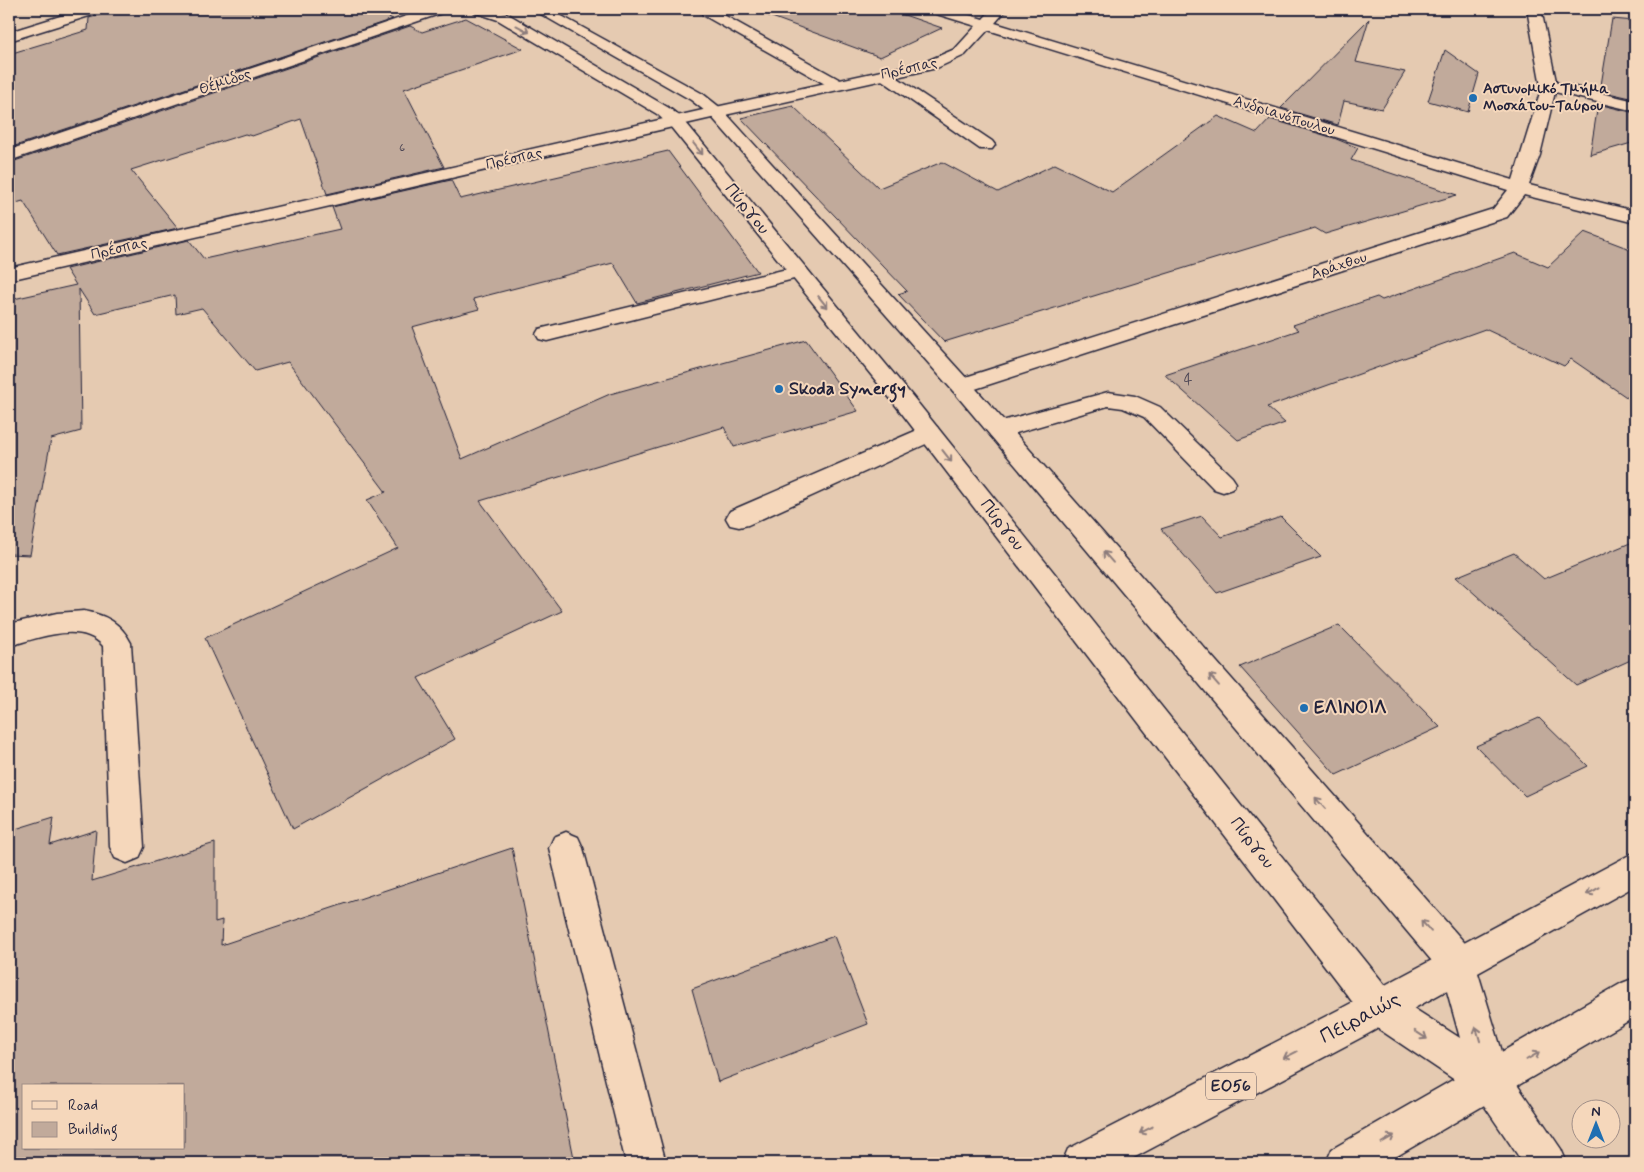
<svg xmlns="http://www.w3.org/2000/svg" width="1644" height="1172" font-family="Mynerve,sans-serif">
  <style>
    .built { fill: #e5cab1; fill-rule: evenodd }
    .building { fill: #c1aa9b; stroke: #22223b; fill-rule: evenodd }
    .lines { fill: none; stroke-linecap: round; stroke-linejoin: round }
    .lane-casing { stroke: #22223b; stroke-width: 3 }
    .street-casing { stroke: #22223b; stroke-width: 3 }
    .secondary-casing { stroke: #22223b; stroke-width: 3 }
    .primary-casing { stroke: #22223b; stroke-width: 3 }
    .lane { fill: #f5d7bb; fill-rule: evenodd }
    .street { fill: #f5d7bb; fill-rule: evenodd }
    .secondary { fill: #f5d7bb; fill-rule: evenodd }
    .primary { fill: #f5d7bb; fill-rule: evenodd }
    .oneway { stroke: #8c7c7b }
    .poi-dot { fill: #1f6fb2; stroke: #f5d7bb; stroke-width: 2 }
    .labels { text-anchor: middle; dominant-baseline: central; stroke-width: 4; stroke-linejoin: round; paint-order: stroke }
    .far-number-label { font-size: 12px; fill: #4a4453 }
    .far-street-label { font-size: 15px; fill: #22223b; stroke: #f5d7bb }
    .far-poi-label { font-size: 15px; font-weight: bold; fill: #22223b; stroke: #f5d7bb; text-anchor: start }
    .number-label { font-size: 15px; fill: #4a4453 }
    .shield { fill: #f5d7bb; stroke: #615861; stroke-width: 1 }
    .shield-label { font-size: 16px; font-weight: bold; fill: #22223b }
    .street-label { font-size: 18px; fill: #22223b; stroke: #f5d7bb }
    .poi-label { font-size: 18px; font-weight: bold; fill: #22223b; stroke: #f5d7bb; text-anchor: start }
    .near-street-label { font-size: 21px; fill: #22223b; stroke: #f5d7bb }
  </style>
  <rect width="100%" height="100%" fill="#f5d7bb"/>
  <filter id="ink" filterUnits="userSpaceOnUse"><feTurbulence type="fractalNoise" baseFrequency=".02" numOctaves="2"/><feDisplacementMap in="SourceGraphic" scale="10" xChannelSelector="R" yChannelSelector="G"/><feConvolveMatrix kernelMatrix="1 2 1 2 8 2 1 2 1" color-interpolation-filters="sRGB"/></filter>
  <g filter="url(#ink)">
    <!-- built -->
    <path class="built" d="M9,9H1635V1163H9ZM24,1086H184V1148H24ZM1582,1110H1612V1140H1582Z"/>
    <!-- building -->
    <g class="building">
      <path d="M106,9H371L393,19L9,148V54L88,30L89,18L103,14Z"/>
      <path d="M762,9H887L942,28L880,57L761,13Z"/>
      <path d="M466,18L523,49L404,89L444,167L327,194L301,119L252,136L245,134L131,170L178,228L57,255L23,201L9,205V163L410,26L422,32Z"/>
      <path d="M1369,19L1356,62L1405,72L1382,109L1344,101L1338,125L1281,108Z"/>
      <path d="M1612,19L1635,21V99L1600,91Z"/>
      <path d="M1445,50L1479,74L1468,112L1428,101Z"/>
      <path d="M1598,104L1635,113V142L1590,155Z"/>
      <path d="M793,106L879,188L942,162L998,192L1055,164L1112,192L1218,116L1257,133L1270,119L1334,138L1358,148L1351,160L1457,195L1325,234L1315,228L944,342L898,294L907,291L741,118Z"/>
      <path d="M668,151L758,272L637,303L613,263L473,299L479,309L412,327L462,459L610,394L806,340L858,411L734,447L724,427L480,501L562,611L418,678L455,739L293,829L205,638L398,548L367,500L386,492L288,362L255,371L202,308L176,314L175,295L95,314L79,289L81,431L51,439L30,555L9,554V300L76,285L66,269L189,240L204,259L340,229L332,207L451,180L460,199Z"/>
      <path d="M1585,232L1635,251V403L1571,359L1564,366L1485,329L1267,407L1285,423L1238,440L1165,375L1299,330L1293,325L1377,297L1382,300L1515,253L1548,267Z"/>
      <path d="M1202,516L1222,537L1281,517L1321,557L1217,593L1161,529Z"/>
      <path d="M1635,541V658L1576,685L1456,577L1514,553L1544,579Z"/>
      <path d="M1339,625L1440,727L1336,775L1240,667Z"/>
      <path d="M1539,718L1588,766L1525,796L1476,746Z"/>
      <path d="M54,817L50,845L96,830L92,881L215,843V922L222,920L221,945L512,848L575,1163H9V831ZM24,1086H184V1148H24Z"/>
      <path d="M834,936L868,1024L718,1082L692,989Z"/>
    </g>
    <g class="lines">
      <defs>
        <g id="lane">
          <path d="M703,9H713L844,82L846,85L844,88H832L703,15L701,12Z"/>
          <path d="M1527,9H1541L1557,86L1555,89H1543L1541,86Z"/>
          <path d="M884,70L889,72L992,141L995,145L992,149H980L879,78L876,75L879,72Z"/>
          <path d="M799,266L806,268L809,272L806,276L547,341L539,339L536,334L539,329Z"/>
          <path d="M1108,392L1135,396L1160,407L1232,477L1236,483L1232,489L1223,492L1214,489L1144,417L1123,408L1108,406L999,438L991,436L987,430L991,424Z"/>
          <path d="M929,425L937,427L941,433L937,439L748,525L739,527L730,525L726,518L730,511Z"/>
          <path d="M84,611C106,615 121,623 131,643L144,847L139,858L127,863L115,858L110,847L103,646C81,620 36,639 9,646V624L57,613Z"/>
          <path d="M566,832L578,837L583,848L666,1163H626L549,848L554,837Z"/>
        </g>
        <g id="street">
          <path d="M83,9H104L102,12L9,41V32Z"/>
          <path d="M427,9H447L445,12L9,161V150Z"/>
          <path d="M928,9H949L983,19L992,9H1007L995,23L1513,180L1543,83L1549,81L1635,101V111L1555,92L1540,155L1529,185L1635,211V223L1524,195L1507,217L969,391L961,393L953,391L950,386L953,381L1493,209L1508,190L988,30L965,55L937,68L716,117L9,280V268L716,107L927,61L955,49L976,26L930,12Z"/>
          <path d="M1491,1061L1505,1067L1561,1149L1567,1163H1523L1477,1095L1471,1081L1477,1067Z"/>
        </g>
        <path id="secondary" d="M472,9H492L508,14L669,108L682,118L913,397L1393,995L1460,1038L1442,973L953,391L710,115L691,100L532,9H549L703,94L722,109L969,381L1471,950L1511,1081L1505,1095L1491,1101L1477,1095L1367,1021L897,407L670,126L657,114L498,20L474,12Z"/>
        <g id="primary">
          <path d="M1635,852V886L1366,1035L1124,1163H1062L1068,1149L1340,1009Z"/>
          <path d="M1635,978V1017L1385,1163H1326L1332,1149L1622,983Z"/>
        </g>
      </defs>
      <!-- lane casing -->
      <use href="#lane" class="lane-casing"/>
      <!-- street casing -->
      <use href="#street" class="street-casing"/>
      <!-- secondary casing -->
      <use href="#secondary" class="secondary-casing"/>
      <!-- primary casing -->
      <use href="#primary" class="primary-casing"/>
      <!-- lane -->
      <use href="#lane" class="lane"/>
      <!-- street -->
      <use href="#street" class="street"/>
      <!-- secondary -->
      <use href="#secondary" class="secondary"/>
      <!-- primary -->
      <use href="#primary" class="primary"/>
    </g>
    <!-- one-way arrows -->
    <defs><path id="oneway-shaft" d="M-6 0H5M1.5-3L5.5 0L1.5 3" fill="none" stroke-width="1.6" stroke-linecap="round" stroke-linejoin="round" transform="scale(1.25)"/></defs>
    <g class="oneway">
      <use href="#oneway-shaft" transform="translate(523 29) rotate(28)"/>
      <use href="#oneway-shaft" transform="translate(698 149) rotate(51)"/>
      <use href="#oneway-shaft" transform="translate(823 302) rotate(51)"/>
      <use href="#oneway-shaft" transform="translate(947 456) rotate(52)"/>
      <use href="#oneway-shaft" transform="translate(1108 557) rotate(-131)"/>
      <use href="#oneway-shaft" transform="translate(1214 680) rotate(-131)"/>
      <use href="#oneway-shaft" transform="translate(1320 803) rotate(-131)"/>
      <use href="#oneway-shaft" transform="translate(1593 891) rotate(151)"/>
      <use href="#oneway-shaft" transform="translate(1426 926) rotate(-131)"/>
      <use href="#oneway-shaft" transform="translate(1478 1034) rotate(-106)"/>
      <use href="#oneway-shaft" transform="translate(1421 1035) rotate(33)"/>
      <use href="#oneway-shaft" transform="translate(1290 1055) rotate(153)"/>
      <use href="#oneway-shaft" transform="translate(1533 1056) rotate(-30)"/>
      <use href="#oneway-shaft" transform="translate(1146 1130) rotate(153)"/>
      <use href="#oneway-shaft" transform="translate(1388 1139) rotate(-30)"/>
    </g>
  </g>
  <!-- markers -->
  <g class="poi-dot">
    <circle cx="1473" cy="98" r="5"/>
    <circle cx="779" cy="389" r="5"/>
    <circle cx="1304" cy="708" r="5"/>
  </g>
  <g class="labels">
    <!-- far-number labels -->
    <g class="far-number-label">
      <text x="402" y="148">6</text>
    </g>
    <!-- far-street labels -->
    <g class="far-street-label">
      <text transform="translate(909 69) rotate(-13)">Πρέσπας</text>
      <text transform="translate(225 82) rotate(-19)">Θέμιδος</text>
      <text transform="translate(1284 116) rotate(17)">Ανδριανόπουλου</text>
      <text transform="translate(514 159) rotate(-13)">Πρέσπας</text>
      <text transform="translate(119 249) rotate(-13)">Πρέσπας</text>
      <text transform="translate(1339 266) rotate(-18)">Αράχθου</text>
    </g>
    <!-- far-poi labels -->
    <g class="far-poi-label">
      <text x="1483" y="89">Αστυνομικό Τμήμα<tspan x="1483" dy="17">Μοσχάτου-Ταύρου</tspan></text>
    </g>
    <!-- number labels -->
    <g class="number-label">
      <text x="1188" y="380">4</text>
    </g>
    <!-- shield labels -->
    <rect class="shield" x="1206" y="1072.5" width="50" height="27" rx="4"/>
    <g class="shield-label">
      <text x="1231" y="1086">ΕΟ56</text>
    </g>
    <!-- street labels -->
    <g class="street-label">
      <text transform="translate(747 209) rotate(51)">Πύργου</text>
      <text transform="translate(1002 525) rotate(52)">Πύργου</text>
      <text transform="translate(1252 843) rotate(52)">Πύργου</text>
    </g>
    <!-- poi labels -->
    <g class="poi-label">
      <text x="789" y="389">Skoda Synergy</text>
      <text x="1314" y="708">ΕΛΙΝΟΙΛ</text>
    </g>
    <!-- near-street labels -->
    <g class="near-street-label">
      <text transform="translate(1360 1018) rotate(-28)">Πειραιώς</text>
    </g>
  </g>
  <!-- margin -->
  <rect width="1644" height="1172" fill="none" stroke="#f5d7bb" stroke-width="30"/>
  <rect x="15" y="15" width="1614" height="1142" fill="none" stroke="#22223b" stroke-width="2" filter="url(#ink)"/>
  <!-- legend -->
  <rect x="22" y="1084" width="162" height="65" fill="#f5d7bb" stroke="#a18f88"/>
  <rect x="32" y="1101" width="25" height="8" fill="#f5d7bb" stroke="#a18f88"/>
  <text x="68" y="1110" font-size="15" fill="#22223b">Road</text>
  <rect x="32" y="1122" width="25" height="15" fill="#c1aa9b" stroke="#a18f88"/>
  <text x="68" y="1134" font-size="15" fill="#22223b">Building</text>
  <!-- north arrow -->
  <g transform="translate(1596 1124)"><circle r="24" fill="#f5d7bb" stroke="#a18f88"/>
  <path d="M0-4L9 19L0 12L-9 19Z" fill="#1f6fb2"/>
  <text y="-8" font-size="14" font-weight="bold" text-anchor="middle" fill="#22223b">N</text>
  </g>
</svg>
